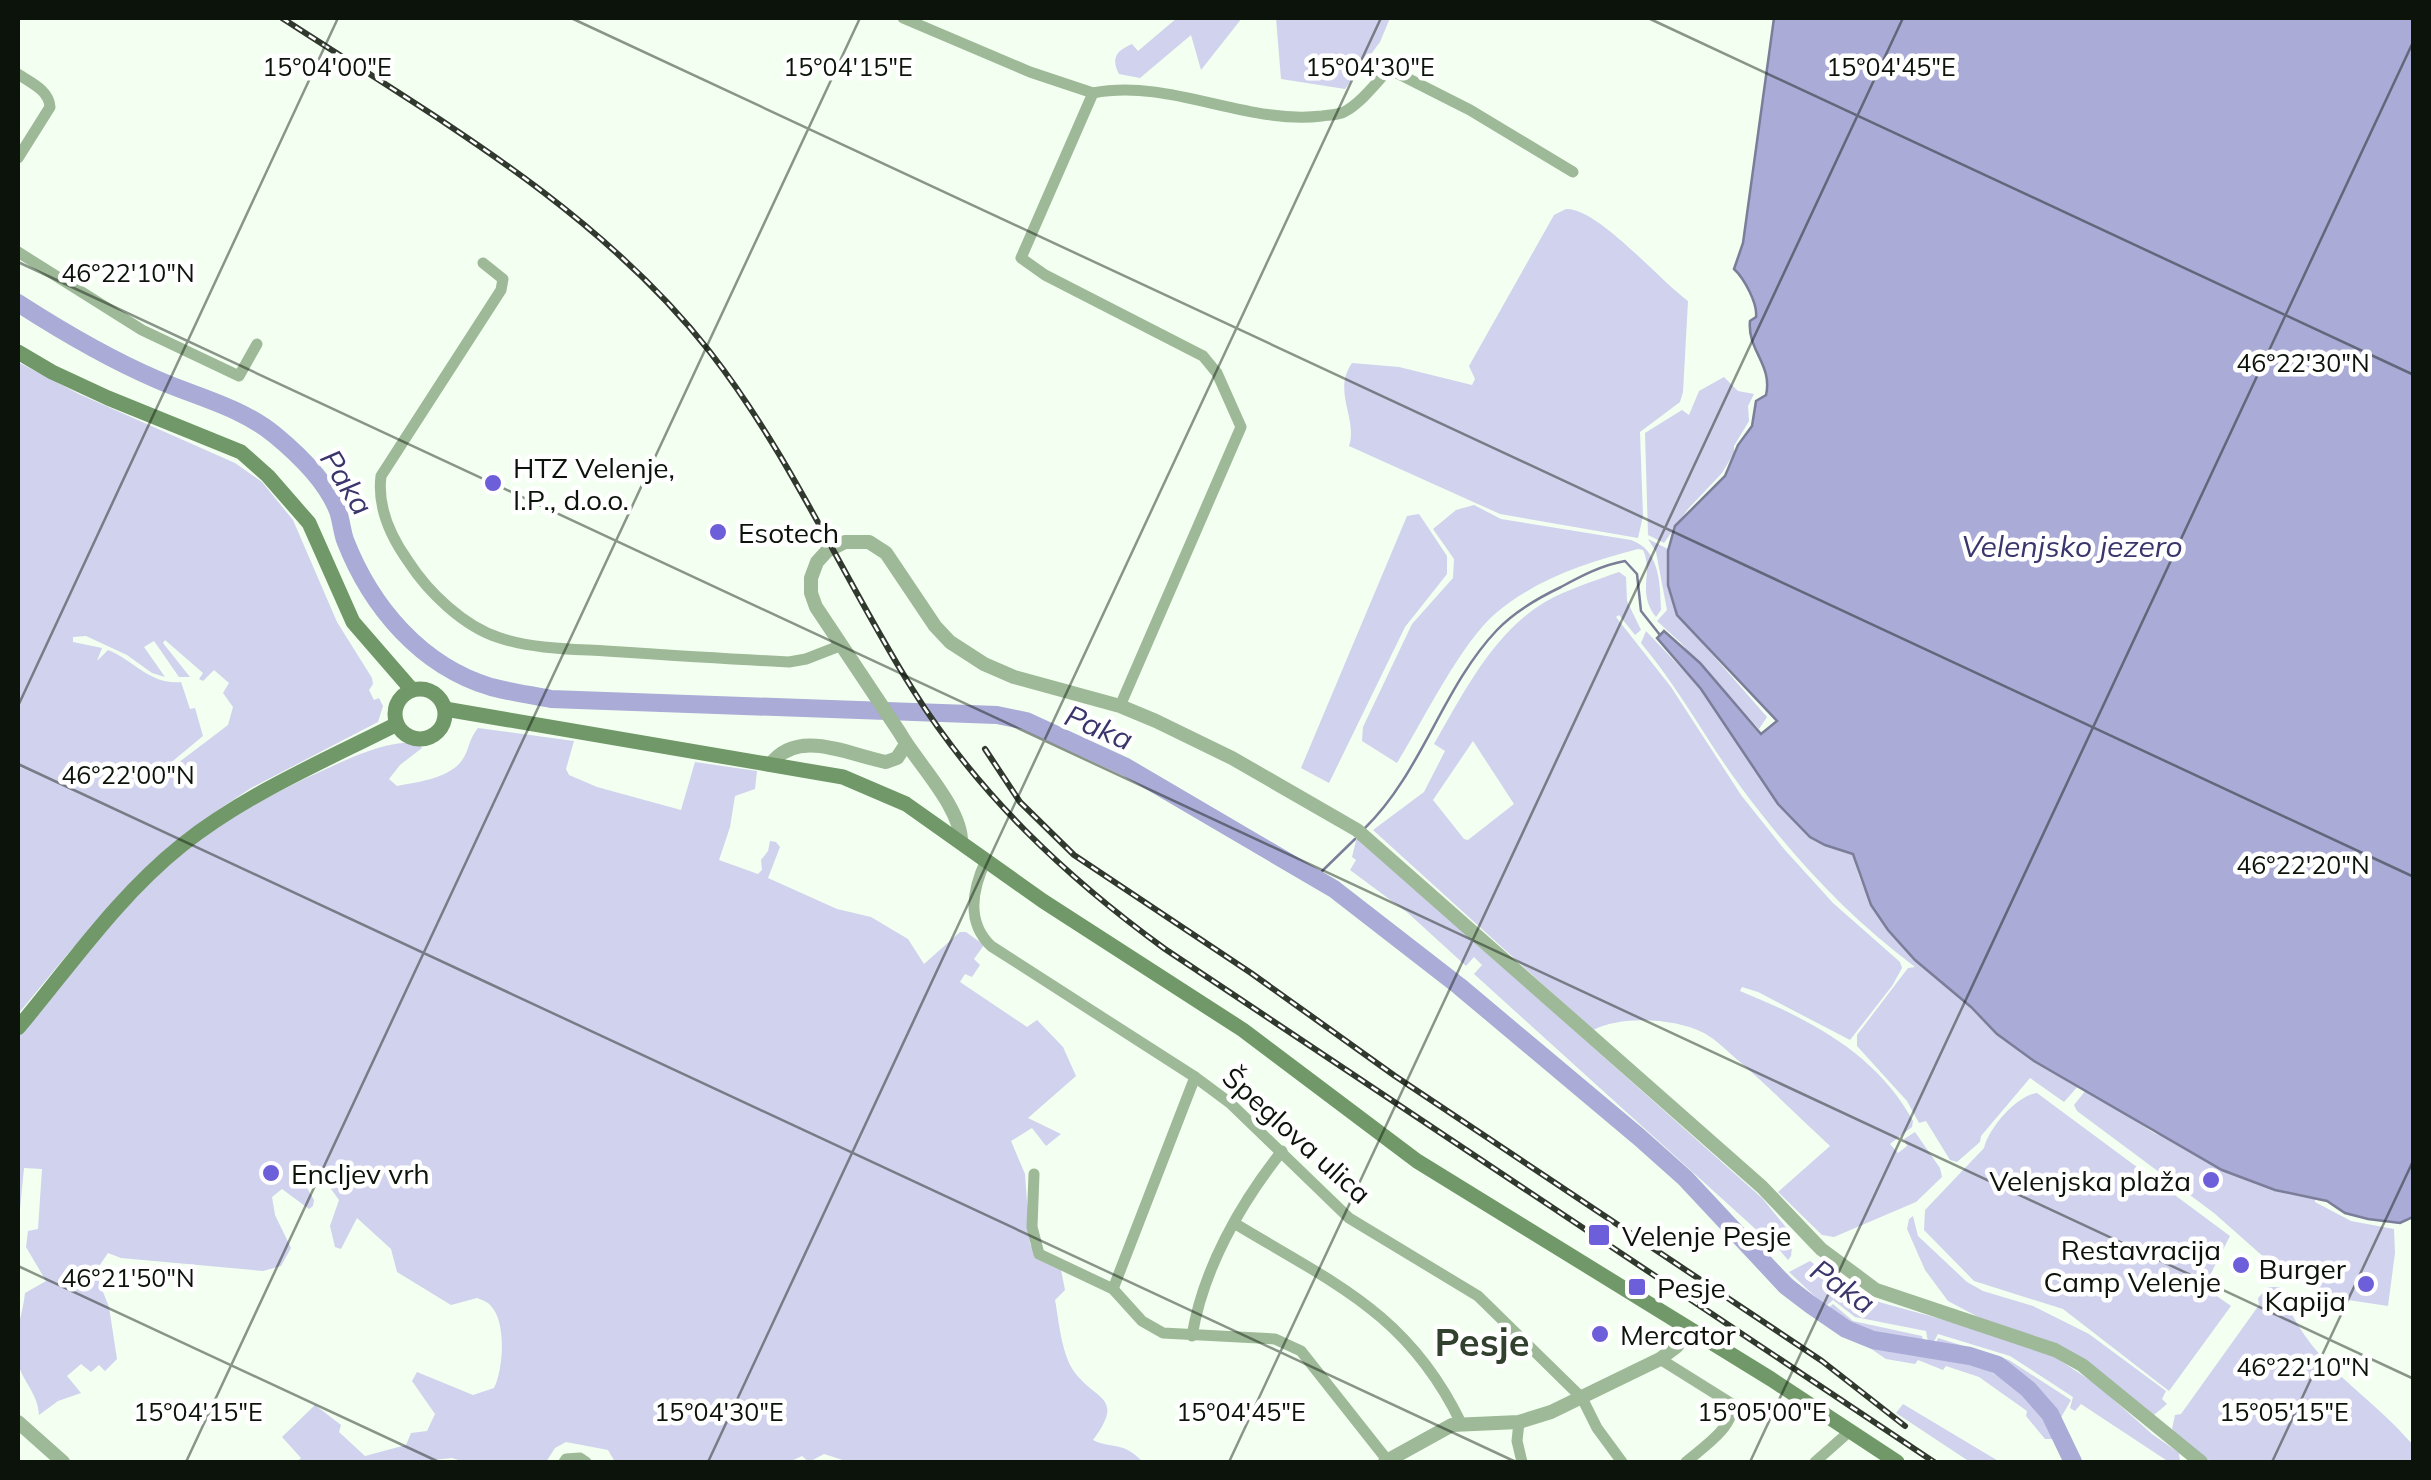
<svg xmlns="http://www.w3.org/2000/svg" width="2431" height="1480" font-family="Mulish,sans-serif">
  <style>
    .green { fill: #d1d2ed; fill-rule: evenodd }
    .water { fill: #aaabd6; stroke: #7b7d99; stroke-width: 2.5 }
    .lines { fill: none; stroke-linecap: round; stroke-linejoin: round }
    .stream { stroke: #7b7d99; stroke-width: 2.5 }
    .river { stroke: #aaabd6; stroke-width: 18 }
    .minor { stroke: #9eb998; stroke-width: 11 }
    .tertiary { stroke: #9eb998; stroke-width: 14 }
    .secondary { stroke: #719868; stroke-width: 15 }
    .rail-casing { stroke: #31392f; stroke-width: 6 }
    .rail { stroke: #fff; stroke-width: 2.5; stroke-dasharray: 8; stroke-linecap: butt }
    .ticks { fill: none; stroke: #0c130a; stroke-width: 2.5; stroke-opacity: 0.45 }
    .poi-dot { fill: #6c5fd9; stroke: #fff; stroke-width: 4 }
    .labels { text-anchor: middle; dominant-baseline: central; stroke-width: 9; stroke-linejoin: round; paint-order: stroke }
    .poi-label { font-size: 28px; fill: #0c130a; stroke: #fff; text-anchor: start }
    .street-label { font-size: 28px; fill: #0c130a; stroke: #fff }
    .water-label { font-size: 30px; font-style: italic; fill: #3a366c; stroke: #fff }
    .district-label { font-size: 38px; font-weight: bold; fill: #31412d; stroke: #fff }
    .ticks-label { font-size: 25px; text-anchor: middle; fill: #0c130a; stroke: #fff; stroke-width: 9; stroke-linejoin: round; paint-order: stroke }
  </style>
  <rect width="100%" height="100%" fill="#f3fff0"/>
  <!-- green -->
  <g class="green">
    <path d="M1177,18H1242L1201,70L1191,35L1140,78L1119,74C1111,58 1116,51 1132,44L1138,51Z"/>
    <path d="M1276,18H1390L1380,42L1345,89L1281,79Z"/>
    <path d="M1566,209C1598,208 1659,280 1688,301L1683,392L1680,402L1640,432L1643,516L1638,538L1500,514L1349,446C1358,419 1332,391 1352,363L1399,367L1472,385L1475,379L1469,366L1554,215Z"/>
    <path d="M18,362L79,394L235,463L262,482L293,520L337,622L372,678L373,684L369,690L374,700L379,698L383,706L378,722L251,788L209,816L71,950L18,1014ZM86,636L127,655L152,673L165,677L144,647L154,641L179,677H190L163,643L165,640L203,673L199,679L203,681L214,670L229,683L223,693L233,707L228,725L170,769L168,765L203,736L195,708L190,709L181,682C150,685 135,661 108,650L97,661L102,648L73,642V637Z"/>
    <path d="M1724,377L1738,391L1754,394L1748,406L1749,421L1734,446V453L1722,473L1688,509L1664,543L1648,535L1645,433L1682,410L1689,415L1699,391Z"/>
    <path d="M1474,505L1501,519L1631,540C1660,550 1660,583 1661,610L1656,617C1636,592 1654,573 1643,550L1638,549C1588,562 1536,579 1496,613C1460,644 1423,721 1397,763L1362,741L1363,727L1412,624L1453,578L1454,559L1433,529L1456,510Z"/>
    <path d="M1419,514L1447,556V574L1405,627L1329,783L1301,768L1407,516Z"/>
    <path d="M1648,539L1668,549L1669,591L1676,613L1767,717L1759,729L1680,642L1657,621L1667,610L1656,552Z"/>
    <path d="M1619,572L1626,577L1627,601L1641,630L1635,635L1619,615L1616,617L1671,687L1741,795L1784,849L1833,903L1900,962L1902,968L1892,986L1850,1040L1758,992L1742,987L1740,991C1809,1019 1876,1053 1913,1121L1912,1127L1890,1144L1898,1153L1907,1146L1904,1139L1915,1132L1940,1168L1942,1177L1916,1202L1834,1237L1822,1235L1778,1192L1830,1146C1800,1118 1771,1089 1740,1062C1729,1053 1717,1040 1704,1033C1676,1018 1621,1015 1593,1030L1373,830L1424,792L1445,751L1434,744C1463,694 1493,633 1545,602C1568,589 1594,581 1619,572ZM1473,741L1514,804L1468,840L1464,839L1433,800Z"/>
    <path d="M1646,631L1701,689L1778,804L1824,845L1853,854C1866,917 1910,953 1956,994C1971,1007 1984,1024 2000,1037C2025,1056 2052,1070 2079,1085L2064,1102L2030,1078L1981,1136L1980,1142L1957,1162L1950,1160L1926,1121L1919,1123L1907,1101L1857,1046V1035L1908,968L1915,967C1848,917 1793,857 1743,790C1707,742 1680,689 1641,643Z"/>
    <path d="M478,728L574,741L566,769L569,775L597,787L681,810L695,762L757,771L755,789L735,796L730,827L719,860L758,874L762,870L761,860L768,851L770,841L776,842L780,847L768,878L837,909L871,917L908,939L924,964L960,932H966L984,945L974,959L980,965L972,977L965,974L960,982L1027,1027L1037,1020L1063,1047L1076,1076L1028,1118L1061,1134L1046,1146L1032,1128L1011,1141L1025,1174L1030,1244L1038,1257L1061,1270L1065,1290L1055,1300C1059,1321 1061,1351 1073,1370C1095,1402 1126,1395 1093,1440C1113,1450 1122,1440 1143,1462H849L824,1454L809,1462L802,1456L789,1462H615L608,1450L566,1442L555,1448L546,1462H465L452,1458L414,1462H297L301,1458L282,1437L315,1405L341,1425L339,1432L365,1456L406,1445L411,1433L427,1431L435,1414L412,1381L417,1372L473,1395L494,1388C503,1370 507,1323 491,1306C488,1302 482,1300 477,1298L451,1305L397,1272L391,1249L357,1218L341,1249L335,1247L330,1226L339,1200L323,1178L308,1172L302,1179L314,1200L313,1206L309,1209L282,1189L272,1197L275,1215L291,1248L281,1266L263,1271L121,1258L108,1253L95,1272L109,1307L117,1359L105,1371L99,1365L91,1372L81,1364L67,1376L81,1393L58,1401L39,1415C38,1394 24,1383 18,1364C11,1342 23,1315 25,1293L46,1281L26,1247L28,1231L38,1229L42,1169L24,1168L18,1230V1038C62,986 103,929 151,881C200,833 261,798 324,770C354,756 384,742 417,742L422,748L400,765L389,779L397,786C418,782 453,778 464,757C470,747 468,741 478,728Z"/>
    <path d="M1357,837L1762,1198L1793,1236L1791,1256L1788,1260L1764,1232L1761,1234L1474,974L1482,965L1474,957L1466,966L1408,913L1350,870L1356,860L1352,857Z"/>
    <path d="M2086,1090L2154,1133L2315,1197V1202L2351,1221L2394,1229L2395,1253L2388,1306L2335,1298L2284,1275L2214,1213L2077,1111L2074,1105Z"/>
    <path d="M2037,1093L2230,1236L2204,1287L2231,1306L2169,1391L2063,1309L1974,1281L1924,1230L1925,1210L1984,1148C1989,1128 2016,1096 2037,1093Z"/>
    <path d="M1913,1216L1918,1236L1967,1282L1983,1291L2033,1306L2089,1334L2166,1391L2162,1399L2167,1404L2154,1415L2057,1344L1980,1318L1948,1301L1925,1270L1907,1229L1909,1219Z"/>
    <path d="M1810,1261L1849,1290L1852,1295L1854,1293L1868,1299L2006,1337L2055,1357L2097,1385L2152,1434L2179,1453L2180,1462H2169L2081,1404L2075,1411L2070,1408L2073,1397L2010,1356L1938,1334L1933,1343L1928,1342L1926,1331L1855,1317L1833,1300L1827,1305L1823,1304L1789,1272Z"/>
    <path d="M1786,1273L1826,1310L1833,1304L1853,1321L1922,1336L1924,1344C1870,1340 1817,1316 1781,1275Z"/>
    <path d="M2268,1287H2280C2307,1364 2364,1388 2413,1445V1462H2212L2186,1445L2172,1429L2175,1415L2181,1414L2259,1305L2258,1298Z"/>
    <path d="M1938,1338L2009,1360L2071,1400L2059,1421C2038,1372 1983,1351 1935,1347Z"/>
    <path d="M1864,1344C1937,1352 2024,1361 2055,1439H2045L2026,1416L2027,1411L1979,1377L1946,1366L1943,1370L1918,1360L1915,1364L1886,1359Z"/>
    <path d="M1903,1404L2000,1462H1970L1896,1413Z"/>
  </g>
  <!-- water -->
  <path class="water" d="M1774,18H2413V1217L2400,1223L2368,1219L2345,1213L2327,1201L2275,1190L2222,1170L2034,1061L1997,1034L1971,1007L1915,960L1888,930L1871,905L1853,854L1825,845L1810,837L1778,804L1701,689L1657,638L1664,631L1700,663L1761,734L1777,721L1677,615L1668,585V551L1675,526L1725,476L1738,445L1752,426L1756,401L1766,395C1773,365 1747,350 1750,321L1756,317C1758,304 1744,278 1734,269L1743,243Z"/>
  <g class="lines">
    <!-- stream -->
    <g class="stream">
      <path d="M1364,829C1422,773 1442,688 1497,630C1515,611 1538,598 1561,587C1581,576 1602,565 1625,561L1637,574L1641,611L1660,635"/>
      <path d="M1316,877L1355,839"/>
    </g>
    <!-- river -->
    <path class="river" d="M18,303C63,332 109,359 158,380C197,397 241,407 275,435C298,454 327,482 338,511C341,520 342,531 345,540C371,607 421,666 491,687C510,692 531,695 551,699L997,715L1026,721L1126,767L1334,889L1459,986L1639,1137L1685,1178L1786,1286L1811,1305L1846,1329L1873,1340L1970,1356L1998,1365L2028,1389L2050,1414L2073,1462"/>
    <!-- minor -->
    <g class="minor">
      <path d="M903,18L1030,72L1093,93L1021,258L1045,275L1203,356L1217,373L1241,427L1120,706"/>
      <path d="M18,74C31,83 49,90 50,107L18,158"/>
      <path d="M1093,93C1170,78 1245,125 1322,116C1329,115 1338,115 1344,112C1361,103 1376,83 1389,69L1470,110L1573,172"/>
      <path d="M18,252L142,330L239,376L257,344"/>
      <path d="M483,263L503,279L501,290L381,476C377,507 391,537 408,561C428,592 464,627 500,638C533,649 572,649 606,651C667,655 728,659 789,662L806,659L842,645"/>
      <path d="M986,860C972,890 966,922 991,946L1195,1077L1230,1103L1349,1218L1478,1296L1582,1398L1597,1428L1622,1462"/>
      <path d="M1034,1174L1032,1227L1039,1254L1113,1289L1142,1321L1163,1333L1275,1339L1301,1351L1388,1461"/>
      <path d="M1234,1223C1333,1283 1408,1313 1461,1423"/>
      <path d="M1113,1289L1195,1077"/>
      <path d="M1192,1336C1203,1269 1240,1204 1282,1151"/>
      <path d="M1660,1359L1732,1404C1735,1427 1702,1448 1686,1462"/>
      <path d="M1519,1422L1517,1441L1522,1462"/>
      <path d="M564,1462L566,1459L580,1458L586,1462"/>
      <path d="M1815,1462L1850,1431"/>
    </g>
    <!-- tertiary -->
    <g class="tertiary">
      <path d="M770,765C797,727 849,755 886,762L897,758L905,746"/>
      <path d="M961,842C962,808 916,762 900,733L816,607L811,593V578L817,562L827,551L845,542H869L886,553L935,626L950,642L984,664L1014,677L1120,706L1156,721L1232,758L1357,830L1762,1187L1821,1249L1876,1290L2055,1350L2082,1365L2201,1462"/>
      <path d="M18,1422L63,1462"/>
      <path d="M1385,1462L1452,1425L1519,1422L1551,1412L1660,1359L1676,1347L1690,1329"/>
    </g>
    <!-- secondary -->
    <g class="secondary">
      <path d="M18,352L52,372L108,398L241,452L268,476L309,523L353,622L412,690"/>
      <circle cx="420" cy="714" r="25"/>
      <path d="M445,709L843,777L906,804L1043,901L1243,1030L1417,1161L1771,1379L1897,1462"/>
      <path d="M18,1028C70,966 118,896 182,845C246,794 324,761 397,724"/>
    </g>
    <defs>
      <g id="rail">
        <path d="M282,18C434,117 596,207 710,352C791,456 843,578 913,690C978,794 1066,877 1165,949L1934,1462"/>
        <path d="M985,749L1020,802L1074,855L1251,973L1395,1076L1822,1361L1905,1426"/>
      </g>
    </defs>
    <!-- rail casing -->
    <use href="#rail" class="rail-casing"/>
    <!-- rail -->
    <use href="#rail" class="rail"/>
  </g>
  <!-- ticks -->
  <path class="ticks" d="M571,18L2414,877M1648,18L2414,375M18,262L2414,1379M18,706L338,18M18,764L1516,1462M18,1266L439,1462M186,1462L860,18M708,1462L1381,18M1229,1462L1903,18M1750,1462L2414,40M2272,1462L2414,1159"/>
  <!-- markers -->
  <g class="poi-dot">
    <circle cx="493" cy="483" r="10"/>
    <circle cx="718" cy="532" r="10"/>
    <circle cx="271" cy="1173" r="10"/>
    <circle cx="2211" cy="1180" r="10"/>
    <rect x="1587" y="1223" width="24" height="24" rx="5"/>
    <circle cx="2241" cy="1265" r="10"/>
    <circle cx="2366" cy="1284" r="10"/>
    <rect x="1627" y="1277" width="20" height="20" rx="5"/>
    <circle cx="1600" cy="1334" r="10"/>
  </g>
  <g class="labels">
    <!-- poi labels -->
    <g class="poi-label">
      <text x="513" y="467">HTZ Velenje,<tspan x="513" dy="32">I.P., d.o.o.</tspan></text>
      <text x="738" y="532">Esotech</text>
      <text x="291" y="1173">Encljev vrh</text>
      <text x="2191" y="1180" text-anchor="end">Velenjska plaža</text>
      <text x="1622" y="1235">Velenje Pesje</text>
      <text x="2221" y="1249" text-anchor="end">Restavracija<tspan x="2221" dy="32">Camp Velenje</tspan></text>
      <text x="2346" y="1268" text-anchor="end">Burger<tspan x="2346" dy="32">Kapija</tspan></text>
      <text x="1657" y="1287">Pesje</text>
      <text x="1620" y="1334">Mercator</text>
    </g>
    <!-- street labels -->
    <g class="street-label">
      <text transform="translate(1297 1135) rotate(42)">Špeglova ulica</text>
    </g>
    <!-- water labels -->
    <g class="water-label">
      <text transform="translate(347 482) rotate(58)">Paka</text>
      <text x="2072" y="546">Velenjsko jezero</text>
      <text transform="translate(1099 727) rotate(23)">Paka</text>
      <text transform="translate(1843 1286) rotate(35)">Paka</text>
    </g>
    <!-- district labels -->
    <g class="district-label">
      <text x="1482" y="1342">Pesje</text>
    </g>
  </g>
  <g class="ticks-label">
    <text x="327" y="76">15°04'00"E</text>
    <text x="848" y="76">15°04'15"E</text>
    <text x="1370" y="76">15°04'30"E</text>
    <text x="1891" y="76">15°04'45"E</text>
    <text x="128" y="282">46°22'10"N</text>
    <text x="2303" y="372">46°22'30"N</text>
    <text x="128" y="784">46°22'00"N</text>
    <text x="2303" y="874">46°22'20"N</text>
    <text x="128" y="1287">46°21'50"N</text>
    <text x="2303" y="1376">46°22'10"N</text>
    <text x="1762" y="1421">15°05'00"E</text>
    <text x="198" y="1421">15°04'15"E</text>
    <text x="719" y="1421">15°04'30"E</text>
    <text x="1241" y="1421">15°04'45"E</text>
    <text x="2284" y="1421">15°05'15"E</text>
  </g>
  <!-- border -->
  <rect width="2431" height="1480" fill="none" stroke="#0c130a" stroke-width="40"/>
</svg>
